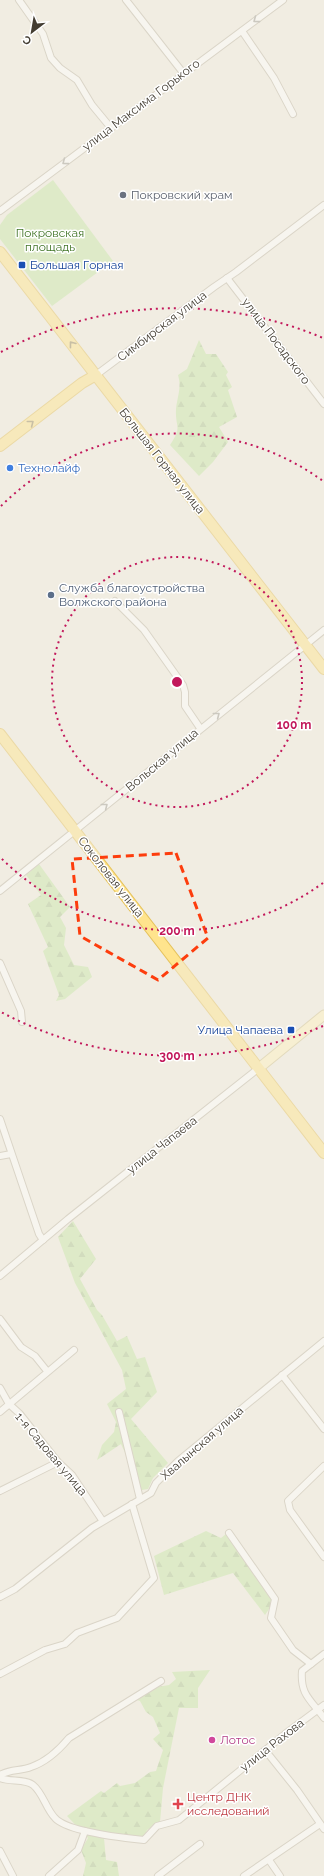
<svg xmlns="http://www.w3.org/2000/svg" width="324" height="1876" font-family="Raleway,sans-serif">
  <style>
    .forest { fill: url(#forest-firs) }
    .park { fill: #c8e7a9 }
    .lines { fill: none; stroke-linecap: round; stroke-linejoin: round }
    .street-casing { stroke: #c0b8a8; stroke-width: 8 }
    .secondary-casing { stroke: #d3c490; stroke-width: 11 }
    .primary-casing { stroke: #e5c25c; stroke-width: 12 }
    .street { stroke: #fff; stroke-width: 6 }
    .secondary { stroke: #fff2be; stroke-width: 9 }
    .primary { stroke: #ffe48d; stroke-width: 10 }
    .oneway { stroke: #a19e98 }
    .oneway2 { stroke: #98885b }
    .marked { fill: none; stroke: #fd3d0d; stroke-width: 3; stroke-dasharray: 8 5; stroke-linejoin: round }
    .ring { fill: none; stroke: #c2185b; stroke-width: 2; stroke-dasharray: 2 4 }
    .worship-dot { fill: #6b7280; stroke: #fff; stroke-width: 1.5 }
    .transit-dot { fill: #1a4fb4; stroke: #fff; stroke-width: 1.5 }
    .shop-dot { fill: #3f7fe0; stroke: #fff; stroke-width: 1.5 }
    .service-dot { fill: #5c6f8a; stroke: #fff; stroke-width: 1.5 }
    .hotel-dot { fill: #d1479c; stroke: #fff; stroke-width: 1.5 }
    .health-dot { fill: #e0444e; stroke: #fff; stroke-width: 1.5 }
    .labels { text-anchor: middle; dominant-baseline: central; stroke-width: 3; stroke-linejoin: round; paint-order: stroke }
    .street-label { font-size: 12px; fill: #433d32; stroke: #fff }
    .worship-label { font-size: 12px; fill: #5b616d; stroke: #fff; text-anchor: start }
    .park-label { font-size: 12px; fill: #407426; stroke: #fff }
    .transit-label { font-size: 12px; fill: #164399; stroke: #fff; text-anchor: start }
    .shop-label { font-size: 12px; fill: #366cbe; stroke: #fff; text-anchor: start }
    .service-label { font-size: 12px; fill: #4e5e75; stroke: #fff; text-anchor: start }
    .hotel-label { font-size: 12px; fill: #b23c85; stroke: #fff; text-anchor: start }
    .health-label { font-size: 12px; fill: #be3a42; stroke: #fff; text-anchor: start }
    .centre { fill: #c2185b; stroke: #fff; stroke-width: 2 }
    .ring-label { font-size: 12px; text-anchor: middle; font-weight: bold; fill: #c2185b; stroke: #fff; stroke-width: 3; stroke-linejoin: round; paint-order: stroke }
  </style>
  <defs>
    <pattern id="forest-firs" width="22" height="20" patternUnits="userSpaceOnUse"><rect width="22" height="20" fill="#c8e7a9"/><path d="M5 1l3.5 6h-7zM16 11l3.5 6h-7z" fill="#adc792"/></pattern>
  </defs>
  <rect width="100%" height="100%" fill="#f1ede2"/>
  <!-- forest -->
  <g class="forest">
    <path d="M199,340L206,354H216L228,372L226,375L232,387L228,390L237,417L219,427L228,442L213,462L199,476L170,445C183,426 175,428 176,409C177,398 182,387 178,375L187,369Z"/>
    <path d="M39,864L70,907L60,917L66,928L64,945L74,965L88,967L92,977L65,999L56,1001L59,995L43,951L48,947L28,904L41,895L26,875Z"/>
    <path d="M73,1221L96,1259L80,1279L97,1310L102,1315L117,1341L127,1336L137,1359L145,1357L157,1392L131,1419L168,1463L153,1478L148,1489L136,1491L127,1457L121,1444L97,1460L102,1445L114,1432L116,1422L107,1404L126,1389L122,1370L75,1283L58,1237Z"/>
    <path d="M206,1531L221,1538L226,1534L271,1598V1606L265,1615L233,1573L164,1595L154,1556Z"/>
    <path d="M210,1670L198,1688V1708H179L163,1788L160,1822L147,1830L142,1842L104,1838L106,1860L117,1862L119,1876H83L86,1863L81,1850L88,1838L67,1816L101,1791L104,1793L117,1783L120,1786L135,1783L150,1772L156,1771L163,1750L153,1739L160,1733L153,1717L146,1712L140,1701L137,1700V1697L152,1688L169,1685L176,1679L172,1672Z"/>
  </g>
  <!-- park -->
  <path class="park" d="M53,180L113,261L52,306L0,239V225L7,215Z"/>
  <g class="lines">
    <defs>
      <g id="street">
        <path d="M19,0L43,34L51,58L60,68L77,80L92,105L111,128"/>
        <path d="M126,0L184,74"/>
        <path d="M242,31L274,78L293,114"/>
        <path d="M0,211L283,0"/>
        <path d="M227,278L324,404"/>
        <path d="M96,375L214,287L236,272L324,205"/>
        <path d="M115,601L144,630L183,685L185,692V706L200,728"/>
        <path d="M0,891L324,630"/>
        <path d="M0,963L21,1011L22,1022"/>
        <path d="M0,1119L39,1234L43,1240"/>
        <path d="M0,1156L11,1154"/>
        <path d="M0,1276L68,1219L259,1068"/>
        <path d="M0,1319L21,1347L35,1356L47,1371"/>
        <path d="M282,1375L324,1429"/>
        <path d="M0,1388L9,1404L20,1414L58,1462L72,1475L102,1520"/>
        <path d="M0,1412L74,1350"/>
        <path d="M119,1412L140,1499"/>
        <path d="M324,1466L288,1501L290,1510L324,1557"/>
        <path d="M0,1491L58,1462"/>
        <path d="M229,1533L275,1599L271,1618L293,1650L311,1664"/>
        <path d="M0,1597L15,1589L92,1528L151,1493L156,1483L178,1461L324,1341"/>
        <path d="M324,1654L302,1671C300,1695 311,1700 324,1718"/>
        <path d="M0,1674L45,1650L65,1644L77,1633L117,1618L154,1578L132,1504"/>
        <path d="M265,1750L297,1790L324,1829"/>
        <path d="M0,1775C10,1769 21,1771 31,1767C46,1762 59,1750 69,1738L161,1681"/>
        <path d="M0,1778C9,1782 26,1779 33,1785C43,1793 46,1809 55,1818C68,1832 124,1838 144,1840L157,1826L179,1820L285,1734L324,1705"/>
        <path d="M0,1851L13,1876"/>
        <path d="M269,1860L280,1876"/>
        <path d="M49,1876L78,1850L85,1831"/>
        <path d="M158,1876L200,1844"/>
        <path d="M244,1876L320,1824"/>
      </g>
      <path id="secondary" d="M259,1068L324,1015"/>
      <g id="primary">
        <path d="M0,252L324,669"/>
        <path d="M0,446L82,383L96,375"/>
        <path d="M0,734L324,1153"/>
      </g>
    </defs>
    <!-- street casing -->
    <use href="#street" class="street-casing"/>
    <!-- secondary casing -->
    <use href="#secondary" class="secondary-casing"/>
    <!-- primary casing -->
    <use href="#primary" class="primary-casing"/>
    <!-- street -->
    <use href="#street" class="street"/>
    <!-- secondary -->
    <use href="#secondary" class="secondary"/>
    <!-- primary -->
    <use href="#primary" class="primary"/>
  </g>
  <!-- one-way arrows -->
  <defs><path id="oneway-chevron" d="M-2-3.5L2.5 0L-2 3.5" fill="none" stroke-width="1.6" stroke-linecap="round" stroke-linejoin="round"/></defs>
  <g class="oneway">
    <use href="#oneway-chevron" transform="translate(256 20) rotate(143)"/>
    <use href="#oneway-chevron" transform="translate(65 162) rotate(143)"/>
    <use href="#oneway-chevron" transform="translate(217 715) rotate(-38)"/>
    <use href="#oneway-chevron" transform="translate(105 806) rotate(-38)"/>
  </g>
  <g class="oneway2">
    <use href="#oneway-chevron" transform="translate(72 344) rotate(-128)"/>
    <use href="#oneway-chevron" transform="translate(31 423) rotate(-38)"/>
  </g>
  <!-- marked area -->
  <path d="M0 0H324V1876H0ZM176,853L208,938L158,980L80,936L72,859Z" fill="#f1ede2" fill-opacity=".55" fill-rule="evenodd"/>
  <path class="marked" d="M176,853L208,938L158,980L80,936L72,859Z"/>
  <!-- distance rings -->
  <g class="ring">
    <circle cx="177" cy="682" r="125"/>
    <path d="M323 883A249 249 0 0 1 1 858M1 506A249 249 0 0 1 323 481"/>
    <path d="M323 1026A374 374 0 0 1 1 1012M1 352A374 374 0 0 1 323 338"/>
  </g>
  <!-- markers -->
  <circle class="worship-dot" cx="123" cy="195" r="4"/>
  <g class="transit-dot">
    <rect x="18" y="261" width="8" height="8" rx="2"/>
    <rect x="287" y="1026" width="8" height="8" rx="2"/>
  </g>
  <circle class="shop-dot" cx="10" cy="468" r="4"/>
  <circle class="service-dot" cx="51" cy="595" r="4"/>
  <circle class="hotel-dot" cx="212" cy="1740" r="4"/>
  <path class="health-dot" d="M176 1798h4v4h4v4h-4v4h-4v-4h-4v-4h4z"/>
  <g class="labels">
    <!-- street labels -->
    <g class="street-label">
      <text transform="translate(141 105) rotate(-37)">улица Максима Горького</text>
      <text transform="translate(162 326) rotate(-37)">Симбирская улица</text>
      <text transform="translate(276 341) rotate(53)">улица Посадского</text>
      <text transform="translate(162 461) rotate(52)">Большая Горная улица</text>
      <text transform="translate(162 760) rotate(-40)">Вольская улица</text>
      <text transform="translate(111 877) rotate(52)">Соколовая улица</text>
      <text transform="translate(162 1145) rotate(-38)">улица Чапаева</text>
      <text transform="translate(202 1443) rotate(-41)">Хвалынская улица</text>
      <text transform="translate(51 1454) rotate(50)">1-я Садовая улица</text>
      <text transform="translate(272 1745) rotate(-38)">улица Рахова</text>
    </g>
    <!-- worship labels -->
    <g class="worship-label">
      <text x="131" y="195">Покровский храм</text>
    </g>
    <!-- park labels -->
    <g class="park-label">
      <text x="50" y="233">Покровская<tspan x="50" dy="14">площадь</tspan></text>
    </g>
    <!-- transit labels -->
    <g class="transit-label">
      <text x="30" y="265">Большая Горная</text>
      <text x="283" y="1030" text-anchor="end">Улица Чапаева</text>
    </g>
    <!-- shop labels -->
    <g class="shop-label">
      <text x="18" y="468">Технолайф</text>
    </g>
    <!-- service labels -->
    <g class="service-label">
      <text x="59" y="588">Служба благоустройства<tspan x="59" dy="14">Волжского района</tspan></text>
    </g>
    <!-- hotel labels -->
    <g class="hotel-label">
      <text x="220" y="1740">Лотос</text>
    </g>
    <!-- health labels -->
    <g class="health-label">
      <text x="187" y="1797">Центр ДНК<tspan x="187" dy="14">исследований</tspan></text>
    </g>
  </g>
  <circle cx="177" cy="682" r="6" class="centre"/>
  <g class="ring-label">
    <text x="294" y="729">100 m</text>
    <text x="177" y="935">200 m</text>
    <text x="177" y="1060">300 m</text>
  </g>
  <!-- north arrow -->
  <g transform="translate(32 32) rotate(211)" stroke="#ffffff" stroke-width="3" paint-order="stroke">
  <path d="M0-3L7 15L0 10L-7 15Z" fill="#433d32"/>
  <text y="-6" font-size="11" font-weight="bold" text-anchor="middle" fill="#433d32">С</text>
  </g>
</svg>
